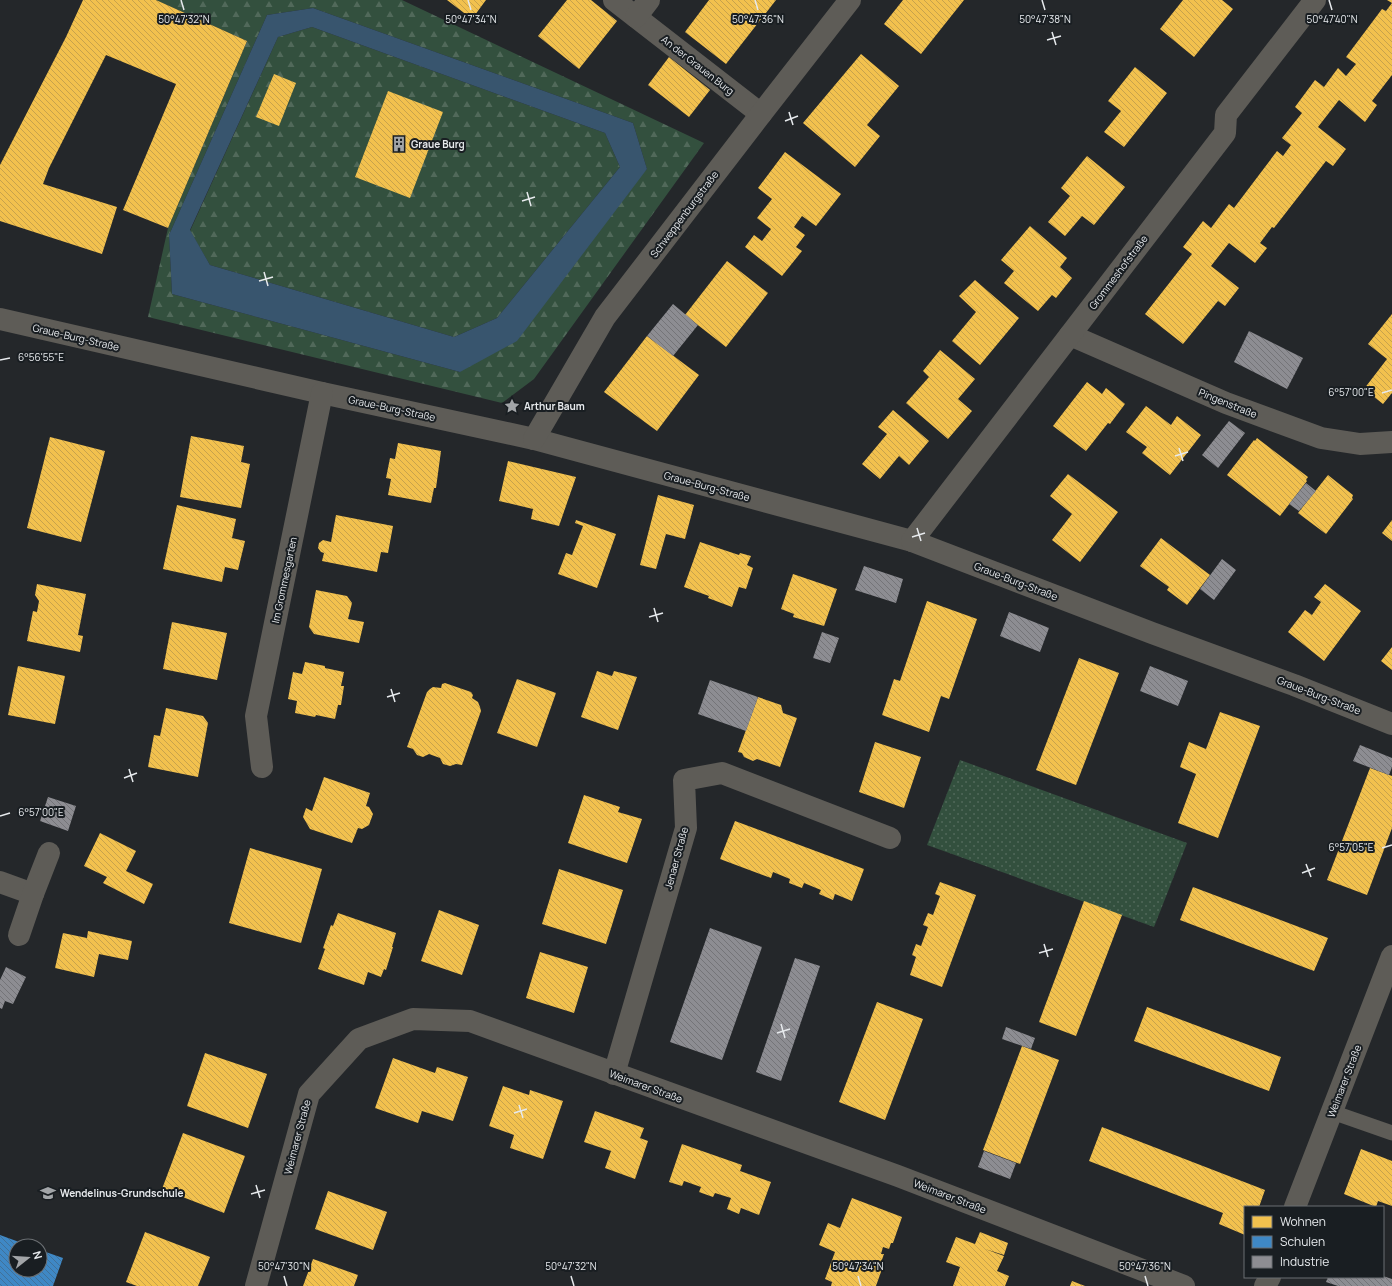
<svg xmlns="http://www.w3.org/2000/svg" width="1392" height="1286" font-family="Manrope,sans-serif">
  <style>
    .forest { fill: url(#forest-firs); fill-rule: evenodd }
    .park { fill: url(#park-dots) }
    .water { fill: #38556e; fill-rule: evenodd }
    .homes { fill: url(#homes-back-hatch) }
    .schools { fill: url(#schools-back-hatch) }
    .industry { fill: url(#industry-back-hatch) }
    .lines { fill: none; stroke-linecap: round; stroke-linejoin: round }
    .service { stroke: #5e5c57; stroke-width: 15 }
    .minor { stroke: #5e5c57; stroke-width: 22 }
    .ticks { fill: none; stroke: #e6e9ec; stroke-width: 1.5 }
    .labels { text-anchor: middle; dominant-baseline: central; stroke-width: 4; stroke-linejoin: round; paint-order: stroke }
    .street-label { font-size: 10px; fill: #e6e9ec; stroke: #191e22 }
    .poi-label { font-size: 10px; font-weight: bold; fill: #e6e9ec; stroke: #191e22; text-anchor: start }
    .ticks-label { font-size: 10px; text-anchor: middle; fill: #e6e9ec; stroke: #191e22; stroke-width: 4; stroke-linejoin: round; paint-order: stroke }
  </style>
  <defs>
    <pattern id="forest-firs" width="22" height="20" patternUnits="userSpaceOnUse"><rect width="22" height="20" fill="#33503e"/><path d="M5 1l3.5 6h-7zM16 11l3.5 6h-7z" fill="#51695a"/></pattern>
    <pattern id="park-dots" width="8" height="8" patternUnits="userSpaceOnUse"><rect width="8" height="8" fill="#33503e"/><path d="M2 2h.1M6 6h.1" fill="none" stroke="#51695a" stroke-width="1.8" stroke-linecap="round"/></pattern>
    <pattern id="homes-back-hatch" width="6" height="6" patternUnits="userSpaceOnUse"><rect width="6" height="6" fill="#f2c14e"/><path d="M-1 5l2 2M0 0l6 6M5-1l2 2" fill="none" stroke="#c7a24c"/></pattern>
    <pattern id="schools-back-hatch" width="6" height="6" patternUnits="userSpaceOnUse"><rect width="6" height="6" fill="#3f88c5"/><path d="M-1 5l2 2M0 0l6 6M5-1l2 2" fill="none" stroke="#417199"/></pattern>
    <pattern id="industry-back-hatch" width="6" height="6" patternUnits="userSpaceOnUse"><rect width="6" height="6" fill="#8d8d92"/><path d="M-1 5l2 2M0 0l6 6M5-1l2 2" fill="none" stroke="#747478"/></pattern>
  </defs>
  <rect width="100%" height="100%" fill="#24272a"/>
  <!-- forest -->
  <g class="forest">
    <path d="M156,0H402L704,143L534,379L502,403L148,317L168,228L247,41ZM313,8L633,123L647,169L460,372L172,294L169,235L267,15Z"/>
    <path d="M312,27L605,133L620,167L497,318L454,337L210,265L190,231L278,37Z"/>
  </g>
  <!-- park -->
  <path class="park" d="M960,760L1187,843L1154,927L927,845Z"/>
  <!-- water -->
  <path class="water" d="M313,8L633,123L647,169L517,341L460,372L172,294L169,235L267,15ZM312,27L605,133L620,167L497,318L454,337L210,265L190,230L278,37Z"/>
  <!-- homes -->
  <g class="homes">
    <path d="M83,0H156L247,41L168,228L123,210L176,84L106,55L49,168L43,184L117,207L102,254L0,221V165L66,37Z"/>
    <path d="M447,0H486L472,19Z"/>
    <path d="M567,0H591L617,21L579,69L538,36Z"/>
    <path d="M709,0H776L726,64L685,32Z"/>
    <path d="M903,0H964L921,54L884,24Z"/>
    <path d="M1183,0H1222L1233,9L1194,57L1160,29Z"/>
    <path d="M1387,0H1392V75L1372,101L1377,105L1365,122L1339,100L1318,127L1346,149L1333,166L1326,161L1274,228L1272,227L1260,243L1267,248L1255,263L1229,243L1211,266L1239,288L1225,306L1218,301L1183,344L1145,314L1192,254L1183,247L1203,221L1211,228L1229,204L1234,208L1277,151L1283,156L1291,145L1282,138L1302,113L1295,107L1315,80L1324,87L1338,68L1346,76L1356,64L1346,57L1382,9L1386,11L1392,3Z"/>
    <path d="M861,54L899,86L867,125L880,136L855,167L803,123Z"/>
    <path d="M669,57L710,90L689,117L648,85Z"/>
    <path d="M1135,67L1167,93L1124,147L1104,132L1121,111L1108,101Z"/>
    <path d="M274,74L296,83L279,126L256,117Z"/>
    <path d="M388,91L443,112L410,198L355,177Z"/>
    <path d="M785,152L841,194L816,226L802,216L794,227L805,235L796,247L802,251L782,276L745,247L754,235L762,241L771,229L757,218L772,199L758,188Z"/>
    <path d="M1087,156L1125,187L1094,225L1082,216L1065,236L1048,222L1070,196L1061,188Z"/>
    <path d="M1030,226L1067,258L1060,267L1072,278L1056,298L1052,295L1038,311L1004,283L1014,271L1001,260Z"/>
    <path d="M727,261L768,293L726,347L685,315Z"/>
    <path d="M975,280L1019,318L980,365L952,341L976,312L959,296Z"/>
    <path d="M1392,314V393L1383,404L1364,389L1387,359L1368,344Z"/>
    <path d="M647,336L699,375L657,431L604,392Z"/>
    <path d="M940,350L975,379L958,399L972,411L948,439L906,403L929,377L923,371Z"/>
    <path d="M1087,382L1102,394L1106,388L1125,404L1110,424L1108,423L1086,451L1053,426Z"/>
    <path d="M1146,406L1171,425L1177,416L1201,435L1170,475L1142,453L1147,447L1126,432Z"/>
    <path d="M893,410L929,441L909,465L899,456L880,479L862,464L887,434L878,427Z"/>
    <path d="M191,436L244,446L241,462L250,464L241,508L180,497Z"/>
    <path d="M50,437L105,451L81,542L27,528Z"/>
    <path d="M1257,438L1308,477L1306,480L1307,481L1280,516L1227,475L1254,440L1255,441Z"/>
    <path d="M398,443L441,451L436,488H434L431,503L388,495L391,479L386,478L390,458L395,459Z"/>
    <path d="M508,461L576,477L559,526L531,519L533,509L499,501Z"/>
    <path d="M1068,474L1118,512L1080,562L1052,540L1072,514L1050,496Z"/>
    <path d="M1328,475L1353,495L1352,498L1353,499L1326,534L1298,513Z"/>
    <path d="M658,495L694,505L685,539L666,534L656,569L640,565Z"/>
    <path d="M177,505L236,519L232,538L245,541L238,570L225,567L222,582L163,569Z"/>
    <path d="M336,515L393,526L388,553L381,552L377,572L322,561L324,553L321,552L318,548L319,543L323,540L331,542Z"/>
    <path d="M576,520L616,534L597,588L558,574L566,553L572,555L583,526L575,523Z"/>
    <path d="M1392,520V541L1382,533Z"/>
    <path d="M1161,538L1210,575L1187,605L1167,590L1169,587L1140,566Z"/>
    <path d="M700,542L739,555L740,553L751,556L747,565L753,568L746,589L739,587L732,607L708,598L709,596L684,587Z"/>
    <path d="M793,574L837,589L824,626L793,617L794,614L781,609Z"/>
    <path d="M37,584L86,594L78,635L83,636L80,652L27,641L33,611L37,612L39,601L35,595Z"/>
    <path d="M1325,584L1361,611L1324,661L1288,632L1305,610L1312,615L1321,602L1314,597Z"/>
    <path d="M316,590L347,596L352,603L348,619L364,622L359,643L314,634L309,627Z"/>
    <path d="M927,601L977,619L949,699L941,696L929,732L882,715L894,679L900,681Z"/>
    <path d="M172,622L227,633L217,680L163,669Z"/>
    <path d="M1392,647V670L1381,661Z"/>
    <path d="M1079,658L1119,673L1076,785L1036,770Z"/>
    <path d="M305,662L325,666V668L344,672L341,686H344L341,705H338L335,719L316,715L315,717L295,713L297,701L288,699L293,672L302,674Z"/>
    <path d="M18,666L65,676L55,724L8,715Z"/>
    <path d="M597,671L612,676L614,671L637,677L618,730L581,717Z"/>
    <path d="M517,679L556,693L537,747L497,733Z"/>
    <path d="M445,683L471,692L473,695L472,698L478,702L480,707L481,711L462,765L456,764L450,766L443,764L440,758L429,754L423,757L417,755L413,749L407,747L427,692L430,689L433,687L441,688L442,684Z"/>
    <path d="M758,697L781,705L783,713L797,718L780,767L757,759L753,761L744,757L742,753L738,752Z"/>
    <path d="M166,708L203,716L208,723L198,777L148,767L154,735L160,736Z"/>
    <path d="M1220,712L1260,726L1218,838L1178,823L1196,774L1180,767L1189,742L1206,749Z"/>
    <path d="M875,742L921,757L904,808L859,792Z"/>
    <path d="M1370,768L1392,776V828L1367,895L1327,880Z"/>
    <path d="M324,777L370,793L366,806L369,807L373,814L369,825L362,829L358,828L352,843L310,829L303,817L306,808L312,811Z"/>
    <path d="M584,795L620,807L618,812L642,819L627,863L568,843Z"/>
    <path d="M735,821L864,869L852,901L835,894L833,900L819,894L821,890L804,883L802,888L789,883L790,879L773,872L771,878L720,859Z"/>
    <path d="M100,833L136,851L126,871L153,884L144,904L103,883L107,877L84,866Z"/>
    <path d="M250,848L322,869L301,943L229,923Z"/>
    <path d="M559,869L623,890L606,944L542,924Z"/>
    <path d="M940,882L976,895L942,987L910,975L916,957L912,955L916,944L921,946L928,927L923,925L928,913L933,915L940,896L935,894Z"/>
    <path d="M1193,887L1328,938L1314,971L1180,920Z"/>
    <path d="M1084,901L1122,915L1076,1036L1039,1022Z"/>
    <path d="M439,910L479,925L462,975L421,961Z"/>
    <path d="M338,913L396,933L392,947H393L386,970L384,969L381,977L368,972L364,985L318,969L325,949L323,948L331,925L333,926Z"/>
    <path d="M88,931L132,941L128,960L99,954L94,977L55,968L63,933L87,938Z"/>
    <path d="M540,952L588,967L574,1013L526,998Z"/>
    <path d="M877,1002L923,1019L885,1120L839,1102Z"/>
    <path d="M1147,1007L1281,1057L1269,1091L1134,1041Z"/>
    <path d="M1022,1046L1059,1060L1020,1164L983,1150Z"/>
    <path d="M205,1053L267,1074L248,1128L187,1106Z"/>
    <path d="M393,1058L435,1073L437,1067L468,1077L453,1121L422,1111L418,1123L375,1108Z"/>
    <path d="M503,1086L529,1095L530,1090L563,1101L543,1159L510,1148L514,1135L489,1126Z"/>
    <path d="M595,1111L644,1128L640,1138L648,1141L635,1179L605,1168L611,1151L584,1142Z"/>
    <path d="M1102,1127L1265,1190L1259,1207H1245V1235L1219,1224L1223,1213L1089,1161Z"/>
    <path d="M183,1133L245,1156L224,1213L162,1189Z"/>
    <path d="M682,1144L742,1165L740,1171L771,1182L759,1215L741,1208L739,1214L727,1209L731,1198L715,1193L713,1197L699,1192L701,1187L684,1181L682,1186L669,1182Z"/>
    <path d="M1361,1149L1392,1161V1206L1378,1201L1376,1207L1344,1194Z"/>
    <path d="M328,1191L387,1212L373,1250L315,1229Z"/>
    <path d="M852,1198L902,1217L893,1243H891L889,1249L883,1247L881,1254H884L879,1268L882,1269L876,1286H831L832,1282L825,1279L835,1252L819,1245L828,1223L840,1228Z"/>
    <path d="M145,1232L210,1257L198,1286H137L126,1282Z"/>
    <path d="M980,1232L1008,1243L1004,1255L985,1249L1004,1256L997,1271L1009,1276L1005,1286H953L960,1267L946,1262L956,1237L975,1244Z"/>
    <path d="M313,1259L358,1275L354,1286H303Z"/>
    <path d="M1072,1281L1085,1286H1070Z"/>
  </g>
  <!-- schools -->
  <path class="schools" d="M0,1235L30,1246H16V1270H40V1250L63,1258L53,1286H0Z"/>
  <!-- industry -->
  <g class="industry">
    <path d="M673,304L698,325L673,356L647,336Z"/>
    <path d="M1249,331L1303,358L1287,389L1234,362Z"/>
    <path d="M1229,421L1245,433L1218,468L1202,455Z"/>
    <path d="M1306,483L1316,491L1299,511L1289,504Z"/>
    <path d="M1222,559L1236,570L1214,600L1200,589Z"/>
    <path d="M864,566L903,579L896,603L855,590Z"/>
    <path d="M1009,612L1049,628L1040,652L1000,636Z"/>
    <path d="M822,632L839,638L830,663L813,658Z"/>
    <path d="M1150,666L1188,681L1178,706L1140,691Z"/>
    <path d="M710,680L758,697L746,731L698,714Z"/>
    <path d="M1360,745L1392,758V767L1389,775L1353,761Z"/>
    <path d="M48,797L76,806L68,831L40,821Z"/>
    <path d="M710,928L762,947L722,1060L670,1042Z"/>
    <path d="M795,958L820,966L781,1081L756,1072Z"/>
    <path d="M6,967L26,977L13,1004L5,1001L2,1009L0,1008V980Z"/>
    <path d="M1006,1027L1035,1038L1031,1049L1002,1039Z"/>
    <path d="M984,1151L1016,1163L1010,1179L978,1167Z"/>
    <path d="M1383,1276L1392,1279V1286H1338L1326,1282L1328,1277H1383Z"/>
  </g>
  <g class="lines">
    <!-- service -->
    <path class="service" d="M1332,1112L1392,1133"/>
    <!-- minor -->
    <g class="minor">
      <path d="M614,0L761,114"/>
      <path d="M636,17L649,0"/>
      <path d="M0,319L322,393L534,439L912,541L1152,633L1294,685L1392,724"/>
      <path d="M1070,335L1226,403L1321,438L1360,444L1392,442"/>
      <path d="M534,439L605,317L761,114L850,0"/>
      <path d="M912,541L1225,133L1226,115L1315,0"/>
      <path d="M262,767L256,716L322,393"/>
      <path d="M0,882L33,894"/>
      <path d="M19,935L33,894L49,853"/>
      <path d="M614,1074L686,828L684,780L722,773L890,838"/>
      <path d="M1295,1207L1392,956"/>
      <path d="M256,1286L309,1094L359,1039L413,1019L470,1021L898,1176L1184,1286"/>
      <path d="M1265,1286L1270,1277"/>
    </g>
  </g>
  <!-- ticks -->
  <path class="ticks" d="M181,0L184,10M468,0L471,10M755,0L758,10M1042,0L1045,10M1329,0L1332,10M1052,32L1056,45M1047,40L1061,36M789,112L793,125M785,121L798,116M527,192L531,206M522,201L535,197M264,272L268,286M259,281L273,277M0,360L10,358M1382,393L1392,390M1179,448L1183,461M1175,456L1188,452M917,528L921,541M912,537L925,533M654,608L658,622M649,617L663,613M391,689L395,702M387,697L400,693M129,769L133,782M124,778L137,773M0,816L10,813M1382,848L1392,845M1306,864L1311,877M1302,873L1315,868M1044,944L1048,957M1039,953L1053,949M781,1024L785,1038M777,1033L790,1029M519,1105L523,1118M514,1113L527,1109M256,1185L260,1198M251,1194L265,1190M284,1276L287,1286M571,1276L574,1286M858,1276L861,1286M1145,1276L1148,1286"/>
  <!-- icons -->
  <defs>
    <symbol id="building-bare" viewBox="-9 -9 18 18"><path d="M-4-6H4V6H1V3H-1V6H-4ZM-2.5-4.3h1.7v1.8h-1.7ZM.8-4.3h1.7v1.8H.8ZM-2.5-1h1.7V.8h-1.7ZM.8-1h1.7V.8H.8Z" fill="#a2a5a8" stroke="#191e22" stroke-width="2.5" paint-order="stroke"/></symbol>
    <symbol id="sight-bare" viewBox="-9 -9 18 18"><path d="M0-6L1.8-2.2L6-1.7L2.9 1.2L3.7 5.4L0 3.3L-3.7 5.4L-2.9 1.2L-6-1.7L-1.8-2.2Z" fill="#a2a5a8" stroke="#191e22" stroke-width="2.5" paint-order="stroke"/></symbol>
    <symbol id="school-bare" viewBox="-9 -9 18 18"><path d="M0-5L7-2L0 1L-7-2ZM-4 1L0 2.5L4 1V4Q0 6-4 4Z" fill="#a2a5a8" stroke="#191e22" stroke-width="2.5" paint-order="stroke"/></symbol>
  </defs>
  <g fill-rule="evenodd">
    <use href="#building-bare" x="388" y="133" width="22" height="22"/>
    <use href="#sight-bare" x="501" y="395" width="22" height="22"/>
    <use href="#school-bare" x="37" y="1182" width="22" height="22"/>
  </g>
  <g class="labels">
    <!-- street labels -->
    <g class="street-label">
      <text transform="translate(698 65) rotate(38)">An der Grauen Burg</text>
      <text transform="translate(684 214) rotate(-53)">Schweppenburgstraße</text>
      <text transform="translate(1118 272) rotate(-53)">Grommeshofstraße</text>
      <text transform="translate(76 337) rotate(13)">Graue-Burg-Straße</text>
      <text transform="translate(1228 403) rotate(22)">Pingenstraße</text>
      <text transform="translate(392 408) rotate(12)">Graue-Burg-Straße</text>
      <text transform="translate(707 486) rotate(15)">Graue-Burg-Straße</text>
      <text transform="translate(284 580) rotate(-78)">Im Grommesgarten</text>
      <text transform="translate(1016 581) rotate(21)">Graue-Burg-Straße</text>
      <text transform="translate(1319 695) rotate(21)">Graue-Burg-Straße</text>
      <text transform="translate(676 858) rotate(-75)">Jenaer Straße</text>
      <text transform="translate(1344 1081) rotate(-69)">Weimarer Straße</text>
      <text transform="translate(646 1086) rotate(20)">Weimarer Straße</text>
      <text transform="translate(297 1137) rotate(-75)">Weimarer Straße</text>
      <text transform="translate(950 1196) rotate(21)">Weimarer Straße</text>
    </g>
    <!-- poi labels -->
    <g class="poi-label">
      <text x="411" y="144">Graue Burg</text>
      <text x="524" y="406">Arthur Baum</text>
      <text x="60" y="1193">Wendelinus-Grundschule</text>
    </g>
  </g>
  <g class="ticks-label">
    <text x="184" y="23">50°47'32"N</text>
    <text x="471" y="23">50°47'34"N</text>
    <text x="758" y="23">50°47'36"N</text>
    <text x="1045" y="23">50°47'38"N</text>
    <text x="1332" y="23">50°47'40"N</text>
    <text x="41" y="361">6°56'55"E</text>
    <text x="1351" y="396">6°57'00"E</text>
    <text x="41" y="816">6°57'00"E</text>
    <text x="1351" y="851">6°57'05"E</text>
    <text x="284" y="1270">50°47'30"N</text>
    <text x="571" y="1270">50°47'32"N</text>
    <text x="858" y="1270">50°47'34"N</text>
    <text x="1145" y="1270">50°47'36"N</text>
  </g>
  <!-- legend -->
  <rect x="1244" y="1206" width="140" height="72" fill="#191e22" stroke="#6b6f73"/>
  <rect x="1252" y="1216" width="20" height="12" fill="#f2c14e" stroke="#6b6f73"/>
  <text x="1280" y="1226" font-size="12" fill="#e6e9ec">Wohnen</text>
  <rect x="1252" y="1236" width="20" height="12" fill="#3f88c5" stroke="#6b6f73"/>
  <text x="1280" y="1246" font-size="12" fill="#e6e9ec">Schulen</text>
  <rect x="1252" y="1256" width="20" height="12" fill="#8d8d92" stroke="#6b6f73"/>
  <text x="1280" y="1266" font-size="12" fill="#e6e9ec">Industrie</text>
  <!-- north arrow -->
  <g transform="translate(28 1258) rotate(73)"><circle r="19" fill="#191e22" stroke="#6b6f73"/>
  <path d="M0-3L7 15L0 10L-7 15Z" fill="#a2a5a8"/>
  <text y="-6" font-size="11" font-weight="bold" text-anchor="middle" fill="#e6e9ec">N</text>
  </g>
</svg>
